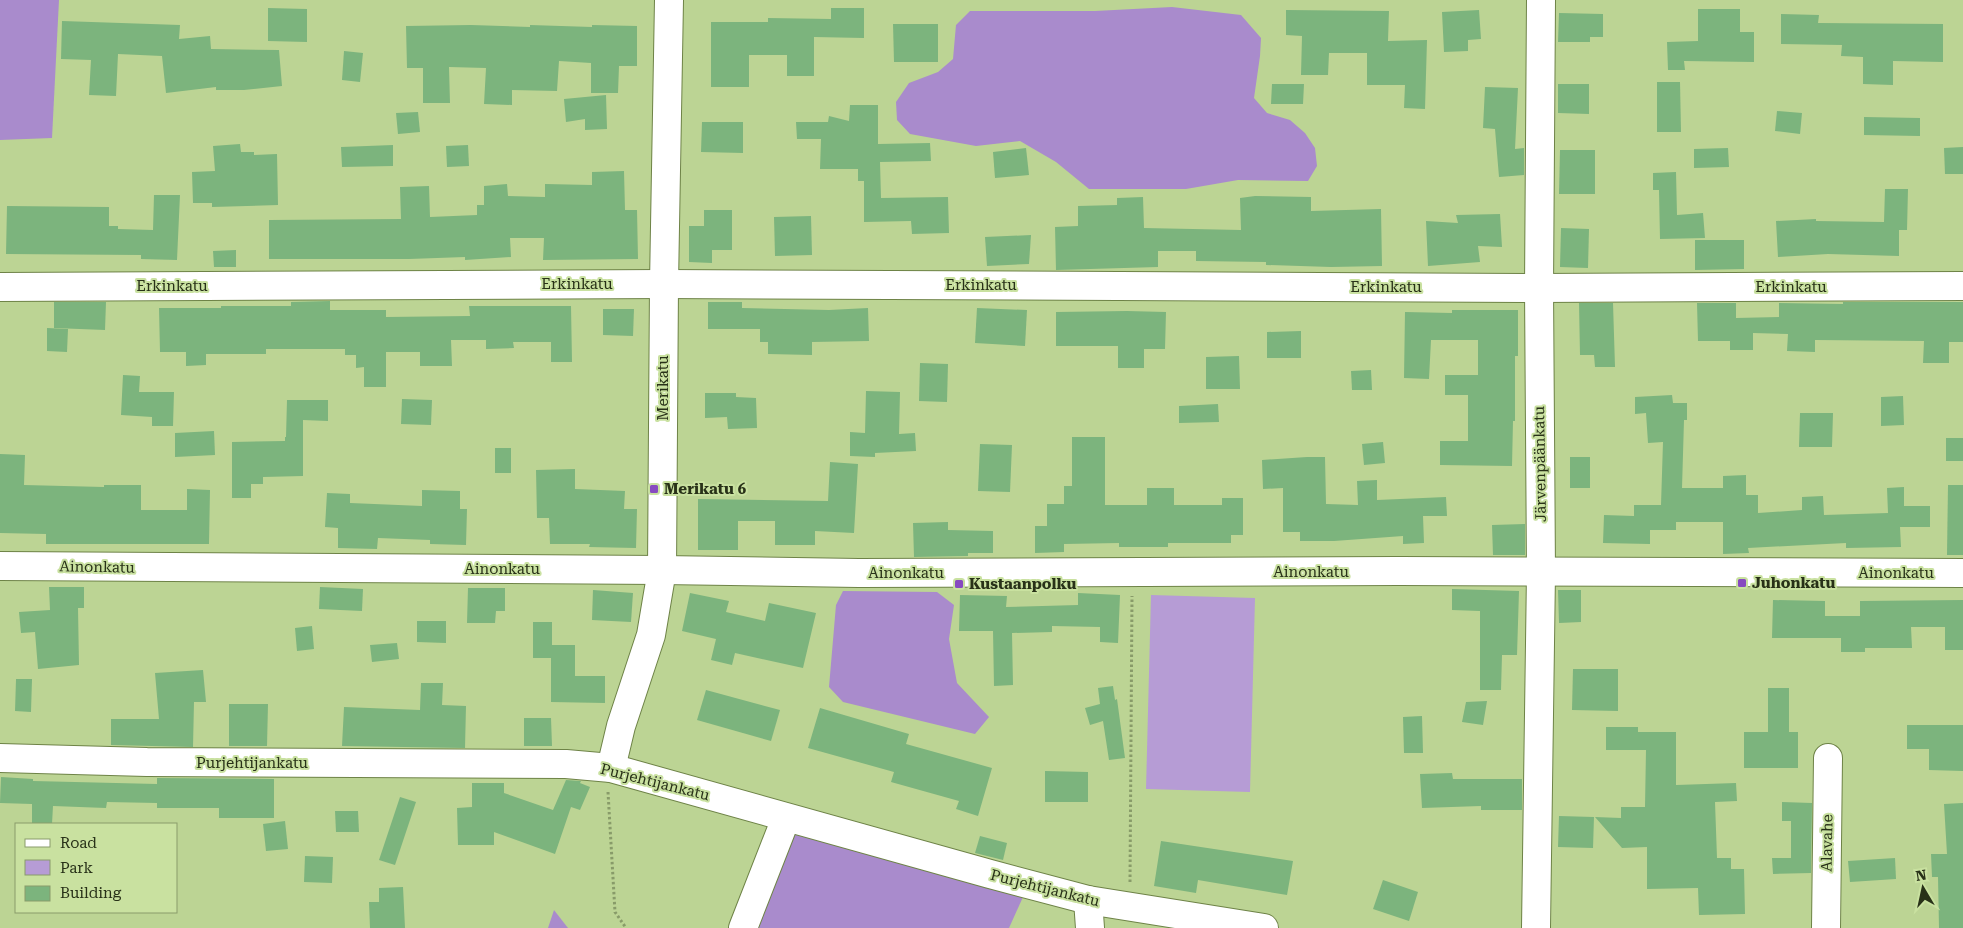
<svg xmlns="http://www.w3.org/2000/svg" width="1963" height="928" font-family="'Roboto Serif',serif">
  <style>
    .green { fill: #b69cd5 }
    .forest { fill: #a98bcc }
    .building { fill: #7cb47d }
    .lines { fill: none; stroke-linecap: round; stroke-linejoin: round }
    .minor-casing { stroke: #6e8347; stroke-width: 30 }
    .path { stroke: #889b69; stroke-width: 3; stroke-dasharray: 2.5 2.5; stroke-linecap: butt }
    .minor { stroke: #fff; stroke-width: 28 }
    .poi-dot { fill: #874ac0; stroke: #c9e1a0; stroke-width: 2 }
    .labels { text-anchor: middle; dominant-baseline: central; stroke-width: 4; stroke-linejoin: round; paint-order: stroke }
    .street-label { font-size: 15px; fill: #283118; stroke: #c9e1a0 }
    .poi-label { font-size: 15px; font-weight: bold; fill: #283118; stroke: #c9e1a0; text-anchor: start }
  </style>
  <rect width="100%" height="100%" fill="#bcd494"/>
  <!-- green -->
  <path class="green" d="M1151,595L1255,598L1250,792L1146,789Z"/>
  <!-- forest -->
  <g class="forest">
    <path d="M0,0H59L52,138L0,140Z"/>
    <path d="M1172,7L1241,15L1261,38L1260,56L1254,98L1267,113L1290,120L1305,133L1315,148L1317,166L1308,181L1238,180L1186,189H1089L1056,162L1020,141L976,146L910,134L897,120L896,102L909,83L938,72L953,59L956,25L970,11H1095Z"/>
    <path d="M843,591L937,592L954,605L949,639L957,683L989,717L975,734L843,702L829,687L836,605Z"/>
    <path d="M793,834L1023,897L1009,928H755Z"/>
    <path d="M554,910L568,928H548Z"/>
  </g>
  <!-- building -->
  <g class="building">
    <path d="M268,8L307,9V42L268,41Z"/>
    <path d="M831,8H864V38L814,37V76H787V55H749V87H711V22H768V18L831,19Z"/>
    <path d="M1698,9H1740V32H1754V62L1684,61L1685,70H1668L1667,42L1698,41Z"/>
    <path d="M1286,10L1389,11L1388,41L1427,40L1425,109L1404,108L1405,85H1367V53H1329L1328,75H1301L1302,36L1286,35Z"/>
    <path d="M1479,10L1481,39L1468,40V51L1444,52L1442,12Z"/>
    <path d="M1559,13L1603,14V37H1590V42H1558Z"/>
    <path d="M1781,14L1819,15L1818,23L1943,24V62L1893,61V85L1863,84V57L1841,56L1842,45L1781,44Z"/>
    <path d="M62,21L180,25L179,39L210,36L211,49L279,50L282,86L244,90H216V87L166,93L162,56L118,54L116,96L89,95L91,60L61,59Z"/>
    <path d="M893,24H938V62H894Z"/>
    <path d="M471,25L530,27V25L592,27V25L637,26V66H619L618,93H591V63L559,61L557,91L512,90V105L484,104L486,68L449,67L450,103H423V68H407L406,26Z"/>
    <path d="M344,51L363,53L360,82L342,80Z"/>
    <path d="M1657,82H1680L1681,132H1657Z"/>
    <path d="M1272,84H1304L1303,104H1271Z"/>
    <path d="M1558,84H1589V114L1558,113Z"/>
    <path d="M1485,87L1518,88L1515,149L1524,148V175L1499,177L1495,129L1483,128Z"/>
    <path d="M606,95L607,129L585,130V119L566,122L564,99Z"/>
    <path d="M850,105H878V144L930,143L931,161L880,162L881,198L948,197L949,233L912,234L911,221L864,222V181H858V169H820L821,139H797L796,122H828L829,116L849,121Z"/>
    <path d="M1777,111L1802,113L1800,134L1775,131Z"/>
    <path d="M418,112L420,132L398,134L396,113Z"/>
    <path d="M1864,117L1920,118V136L1864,135Z"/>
    <path d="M702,122H743V153L701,152Z"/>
    <path d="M240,144L241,152H254V155L277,154L278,205L212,207V203H193L192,172L215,171L213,146Z"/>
    <path d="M393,145V166L342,167L341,147Z"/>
    <path d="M468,145L469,166L447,167L446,146Z"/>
    <path d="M1963,147V174H1945L1944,148Z"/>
    <path d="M1026,148L1029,175L995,178L993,152Z"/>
    <path d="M1728,148L1729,167L1694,168V149Z"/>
    <path d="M1560,150H1595V194H1559Z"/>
    <path d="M624,171L625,210H637L638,259L543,260L544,238H510L511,257L465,260V257L409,259H269V220L401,219L400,187L429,186L430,217L477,215V205H484V186L507,184L508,196L545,197V184L592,185V172Z"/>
    <path d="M1676,172L1677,215L1703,213L1705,238L1660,239L1659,190H1653V173Z"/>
    <path d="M1885,189H1908L1907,230H1899V256L1828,254L1778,257L1776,221L1816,219V221L1884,222Z"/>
    <path d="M154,195H180L177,260L141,259V255L6,254L7,206L109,207V226H118V229L153,230Z"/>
    <path d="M1255,196L1311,197V211L1381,209L1382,266L1331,267L1266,265V262L1196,261V251H1158V267L1056,270L1055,227L1078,226V206L1117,205V198L1143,197L1144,228L1241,230L1240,198Z"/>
    <path d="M704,210H732V250H712V263L689,262V226H704Z"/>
    <path d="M1500,214L1502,247L1478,246L1480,262L1428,266L1426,221L1458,223L1456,215Z"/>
    <path d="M811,216L812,255L775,256L774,217Z"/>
    <path d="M1561,228L1589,229L1588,268L1560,267Z"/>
    <path d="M1031,235L1029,264L987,266L985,237Z"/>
    <path d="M1695,240H1744V269L1695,270Z"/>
    <path d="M236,250V267H214L213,251Z"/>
    <path d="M330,301V310H386V317L470,316L469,306H571L572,362H551V342H513L514,348L486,349V340H451L452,366H420V352H386V387H364V367L356,368V355H345V349H266V354H206V365L186,366V352H160L159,308H221V306H291V302Z"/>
    <path d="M54,302H106L105,330L54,328Z"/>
    <path d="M708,302H742V308L829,310L868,308L869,341L812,342V355L768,354V342H760V329H708Z"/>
    <path d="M1843,302H1963V342H1949V363H1923L1924,341L1815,340V352L1787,351L1788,334L1753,333V350H1730V341H1698L1697,303H1736V318L1779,317V303L1843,304Z"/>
    <path d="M1579,303H1613L1615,367H1595L1594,355H1580Z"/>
    <path d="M977,308L1027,310L1025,346L975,343Z"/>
    <path d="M603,309H634L633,336L603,335Z"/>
    <path d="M1452,310H1518V356H1515V421H1513L1512,466L1440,465V441H1468V395H1445V375H1478V340H1431L1429,379L1404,378L1405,312L1452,313Z"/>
    <path d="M1127,311L1166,312L1165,349H1144V368H1118V346H1056V312Z"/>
    <path d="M47,328L68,329L67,352L47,351Z"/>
    <path d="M1301,331V358H1267V332Z"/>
    <path d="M1239,356L1240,389H1206V357Z"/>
    <path d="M920,363L948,364L947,402L919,401Z"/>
    <path d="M1371,370L1372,390H1352L1351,371Z"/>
    <path d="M123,375L140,376L139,392H174L173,426H152V417L121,415Z"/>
    <path d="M866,391L900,392L899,434L915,433L916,451L875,453V457L850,456V432L865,433Z"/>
    <path d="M705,393H736V397L756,398L757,428L728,429L727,417L705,418Z"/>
    <path d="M1672,395L1673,403H1687V420H1684L1682,488H1723V476L1746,475V495H1758V513L1802,510V497L1823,496L1824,515L1888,513L1887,488L1904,487V506H1930V527H1900L1901,547L1846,548V543L1748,548L1749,553L1723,554V522H1676V530H1650V544L1603,543L1604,515L1634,516V505H1661L1663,442L1648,443L1646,413L1635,414V397Z"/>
    <path d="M1903,396L1904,425L1881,426V397Z"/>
    <path d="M402,399L432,400L431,425L401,424Z"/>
    <path d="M287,400H328V421L303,420V476L263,477V484H251V498H232V442L285,441V437H286Z"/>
    <path d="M1218,404L1219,422L1179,423V406Z"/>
    <path d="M1800,413H1833L1832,447H1799Z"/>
    <path d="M214,431L215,455L175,457V433Z"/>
    <path d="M1072,437H1105V505H1147V488H1174V505H1222V498H1243V535H1231V543H1168V547H1119V543L1064,544V552L1035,553V526H1047V504H1064V486H1072Z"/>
    <rect x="1946" y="438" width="17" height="23"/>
    <path d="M1383,442L1385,463L1364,465L1362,444Z"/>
    <path d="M980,444L1012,445L1010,492L978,491Z"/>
    <rect x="495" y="448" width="16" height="25"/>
    <path d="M0,454L25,455L24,485L104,487V485H141V510H187V489L210,490L209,544H46V534L0,533Z"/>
    <path d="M1307,457H1325L1326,504L1358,505L1357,481L1377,480V500L1446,497L1447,516H1423L1424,543L1403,544V536L1334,541H1300V532H1283V488L1263,489L1262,460Z"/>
    <rect x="1570" y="457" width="20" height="31"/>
    <path d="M830,462L858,464L854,533L815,531V545H775V521H738V550H698V499L828,501Z"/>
    <path d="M575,469V489L625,491L624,509H637L636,548L589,547L590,544H550L549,518H537L536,470Z"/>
    <path d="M1948,485H1963V555H1947Z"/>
    <path d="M422,490L460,491V509H467L466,545L430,544V540L378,538L377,549L338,548V528L325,527L327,493L350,494V503L422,506Z"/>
    <path d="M948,522V530L993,531V553H968V556L914,557L913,523Z"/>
    <path d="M1525,524V555H1493L1492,525Z"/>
    <path d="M49,587H84V608H78L79,665L38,669L35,632L21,633L19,612L50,610Z"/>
    <path d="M320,587L363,589L362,611L319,609Z"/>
    <path d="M468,588H505V611H496L495,623H467Z"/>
    <path d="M1452,589L1519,591L1517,655H1502L1501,690H1480V611L1452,610Z"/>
    <path d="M593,590L633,593L631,622L592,620Z"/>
    <path d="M1558,590H1581V622L1559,623Z"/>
    <path d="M690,593L729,601L726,612L765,621L769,603L816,613L803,668L735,653L732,665L711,660L716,639L682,631Z"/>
    <path d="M1078,593L1120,595L1118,643L1100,642V627L1052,626V632L1012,633L1013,685L994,686L993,631H959L960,595L1007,596L1006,607L1078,605Z"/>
    <path d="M1773,600L1825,601V616H1860V601L1963,600V650H1945V627H1911L1912,648H1865V652H1841V638H1772Z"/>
    <path d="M417,621H446V643L417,642Z"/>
    <path d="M533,622H552V645H575V676H605V703L551,702V658H533Z"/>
    <path d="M312,626L314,649L297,651L295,628Z"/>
    <path d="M397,643L399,659L372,662L370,645Z"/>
    <path d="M1573,669H1618V711L1572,710Z"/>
    <path d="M203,670L206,702H194L193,747L111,745V719H159L155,673Z"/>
    <path d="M16,679H32L31,712L15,711Z"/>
    <path d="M421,683H443L442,705L466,706L465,748L342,746L344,707L420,710Z"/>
    <path d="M1113,686L1115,700L1117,699L1125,758L1109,760L1103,721L1090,725L1085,708L1100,704L1098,688Z"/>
    <path d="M1768,688H1789V732H1798V768H1744V732H1768Z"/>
    <path d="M706,690L780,710L771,741L697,720Z"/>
    <path d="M1487,701L1483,725L1462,722L1466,702Z"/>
    <path d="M229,704H268L267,746H229Z"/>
    <path d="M820,708L909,734L906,744L992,768L978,816L956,809L959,801L891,782L894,772L808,748Z"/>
    <path d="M1422,716L1423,753H1404L1403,717Z"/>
    <path d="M524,718H551L552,746H524Z"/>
    <path d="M1907,725H1963V771L1929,770V749H1907Z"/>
    <path d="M1606,727H1638V732H1676V785L1736,783L1737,801L1715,802L1717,858H1731V869H1744L1745,914L1699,915L1698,888L1647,889V847L1622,848L1595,817L1621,818V807H1645L1646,750H1606Z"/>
    <path d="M1045,771L1088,772V802H1045Z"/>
    <path d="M1452,773L1453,779H1522V810H1481V806L1422,808L1420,774Z"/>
    <path d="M1,777L33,779V781L157,784V778L274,779V818H219V808H157V803L107,802L106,808L53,806L52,824H32V804L0,803Z"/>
    <path d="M566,780L581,781L580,783L590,787L580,810L571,807L555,854L494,832V845H458L457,808L472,807V783H504V793L553,810Z"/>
    <path d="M400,797L416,802L395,865L379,860Z"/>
    <path d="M1782,802L1812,803L1811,873L1773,874L1772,858H1791V821H1782Z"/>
    <path d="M1963,803V928H1939L1938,877H1932L1931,854H1947L1944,804Z"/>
    <path d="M335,811H358L359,832H336Z"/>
    <path d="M1559,816L1594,817L1593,848L1558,847Z"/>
    <path d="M285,821L288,849L266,851L263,824Z"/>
    <path d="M980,836L1007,843L1003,860L975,853Z"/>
    <path d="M1161,841L1293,861L1287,895L1198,880L1196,893L1154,886Z"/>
    <path d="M305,856L333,857L332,883L304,882Z"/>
    <path d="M1895,858L1896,879L1850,882L1848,861Z"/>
    <path d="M1383,880L1418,892L1409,921L1373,909Z"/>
    <path d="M403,887L405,928H370L369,902H379V888Z"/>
  </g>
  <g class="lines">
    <defs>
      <g id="minor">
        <path d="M0,287L664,284L1539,288L1963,286"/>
        <path d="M0,566L662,570L859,573L1399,571L1963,573"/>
        <path d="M0,758L147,762L566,764L611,768L990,874L1088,900L1264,928"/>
        <path d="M611,768L621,726L651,635L662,570L664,284L669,0"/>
        <path d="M1088,900L1090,928"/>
        <path d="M743,928L786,818"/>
        <path d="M1536,928L1541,572L1539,288L1541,0"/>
        <path d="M1826,928L1828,758"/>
      </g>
    </defs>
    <!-- minor casing -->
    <use href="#minor" class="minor-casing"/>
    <!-- path -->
    <g class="path">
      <path d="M608,792L615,912L626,928"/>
      <path d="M1130,882L1132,596"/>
    </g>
    <!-- minor -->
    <use href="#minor" class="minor"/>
  </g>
  <!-- markers -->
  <g class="poi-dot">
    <rect x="649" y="484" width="10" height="10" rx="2.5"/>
    <rect x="1737" y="578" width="10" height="10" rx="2.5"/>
    <rect x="954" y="579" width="10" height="10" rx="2.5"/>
  </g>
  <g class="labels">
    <!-- street labels -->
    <g class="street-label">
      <text x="577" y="284">Erkinkatu</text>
      <text x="981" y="285">Erkinkatu</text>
      <text x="172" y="286">Erkinkatu</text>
      <text x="1386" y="287">Erkinkatu</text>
      <text x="1791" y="287">Erkinkatu</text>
      <text transform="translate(663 388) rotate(-90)">Merikatu</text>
      <text transform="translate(1540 464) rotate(-91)">Järvenpäänkatu</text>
      <text transform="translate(97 567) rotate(1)">Ainonkatu</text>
      <text x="502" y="569">Ainonkatu</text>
      <text x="1311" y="572">Ainonkatu</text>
      <text x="906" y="573">Ainonkatu</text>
      <text x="1896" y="573">Ainonkatu</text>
      <text x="252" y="763">Purjehtijankatu</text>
      <text transform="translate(655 782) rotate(14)">Purjehtijankatu</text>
      <text transform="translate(1827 843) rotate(-89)">Alavahe</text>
      <text transform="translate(1045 888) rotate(14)">Purjehtijankatu</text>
    </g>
    <!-- poi labels -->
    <g class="poi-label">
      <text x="664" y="489">Merikatu 6</text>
      <text x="1752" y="583">Juhonkatu</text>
      <text x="969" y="584">Kustaanpolku</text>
    </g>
  </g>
  <!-- legend -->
  <rect x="15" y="823" width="162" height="90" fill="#c9e1a0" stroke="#899b6a"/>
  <rect x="25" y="839" width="25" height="8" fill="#ffffff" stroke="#899b6a"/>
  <text x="60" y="848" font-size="15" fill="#283118">Road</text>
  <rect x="25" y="860" width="25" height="15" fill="#b69cd5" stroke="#899b6a"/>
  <text x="60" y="873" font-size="15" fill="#283118">Park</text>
  <rect x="25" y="886" width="25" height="15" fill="#7cb47d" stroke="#899b6a"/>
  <text x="60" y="898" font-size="15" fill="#283118">Building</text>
  <!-- north arrow -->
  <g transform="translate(1923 888) rotate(351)" stroke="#c9e1a0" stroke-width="4" paint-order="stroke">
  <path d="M0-4L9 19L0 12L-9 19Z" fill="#283118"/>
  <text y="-8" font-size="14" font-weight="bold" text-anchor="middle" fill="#283118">N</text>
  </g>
</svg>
